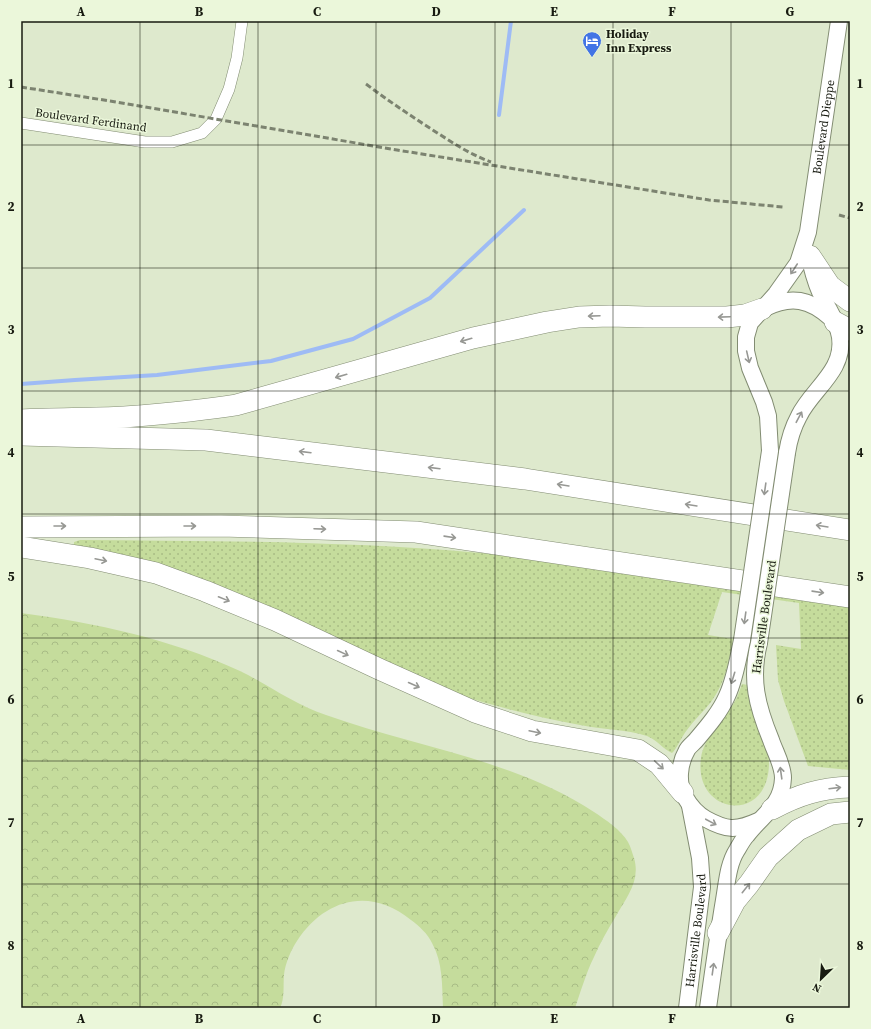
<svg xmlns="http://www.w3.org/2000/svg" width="871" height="1029" font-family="'Source Serif 4',serif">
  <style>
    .grass { fill: url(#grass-dots) }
    .forest { fill: url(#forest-crowns) }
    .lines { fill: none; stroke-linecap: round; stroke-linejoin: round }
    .stream { stroke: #9ebbf5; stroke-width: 4 }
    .street-casing { stroke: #828c72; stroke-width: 12 }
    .secondary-casing { stroke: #828c72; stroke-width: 18 }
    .highway-casing { stroke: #828c72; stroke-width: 22 }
    .street { stroke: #fff; stroke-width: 11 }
    .secondary { stroke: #fff; stroke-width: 16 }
    .highway { stroke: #fff; stroke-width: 21 }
    .rail { stroke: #7c8370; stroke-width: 3; stroke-dasharray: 6 3; stroke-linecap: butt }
    .secondary-bridge-casing { stroke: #828c72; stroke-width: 18; stroke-linecap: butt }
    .secondary-bridge { stroke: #fff; stroke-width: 16 }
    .oneway { stroke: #979894 }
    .grid { fill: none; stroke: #181b11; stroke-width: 1; stroke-opacity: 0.55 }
    .labels { text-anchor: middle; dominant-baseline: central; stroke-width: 3; stroke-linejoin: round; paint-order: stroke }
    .poi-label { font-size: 12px; font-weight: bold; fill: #181b11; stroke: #ebf7da; text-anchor: start }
    .street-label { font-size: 12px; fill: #181b11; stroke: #ebf7da }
    .neatline { fill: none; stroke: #181b11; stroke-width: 1.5 }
    .grid-label { font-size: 13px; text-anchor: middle; font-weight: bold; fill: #181b11 }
  </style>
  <defs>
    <pattern id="grass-dots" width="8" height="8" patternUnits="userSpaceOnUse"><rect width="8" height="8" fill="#c5dc9c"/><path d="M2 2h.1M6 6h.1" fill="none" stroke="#a8bc85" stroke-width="1.8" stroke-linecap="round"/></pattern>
    <pattern id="forest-crowns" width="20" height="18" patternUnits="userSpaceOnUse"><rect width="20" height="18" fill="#c5dc9c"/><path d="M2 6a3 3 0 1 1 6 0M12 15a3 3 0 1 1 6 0" fill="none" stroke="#a8bc85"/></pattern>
  </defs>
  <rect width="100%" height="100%" fill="#dee9cd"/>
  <!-- grass -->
  <g class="grass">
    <path d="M80,540C213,541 347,541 480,553C604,563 727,585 850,604V770L808,766L784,701L778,680L776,645L801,649L799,603L722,592L708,635L733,639C729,662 725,683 711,702C703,712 694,720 687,730C682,736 676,750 672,753C663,749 657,740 647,736C626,729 602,730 580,725C537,717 494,706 452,693L74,546V542Z"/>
    <path d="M742,684L748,685C752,700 757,716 762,731C765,742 769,752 769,764C768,825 693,815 701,758C704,738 719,725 730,709C736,701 739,693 742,684Z"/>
  </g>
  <!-- forest -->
  <path class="forest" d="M21,613C96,623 171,639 240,671C269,685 295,705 326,715C415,747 513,759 594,812C606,820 621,830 628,842C631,847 632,853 634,858C641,881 626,898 616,916C608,929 600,943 594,957C586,973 581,991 575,1008H443C442,985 443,963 432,943C428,934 419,926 411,920C371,887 325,898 297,941C291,950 285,964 284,975C283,986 285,998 280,1008H21Z"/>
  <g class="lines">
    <!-- stream -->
    <g class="stream">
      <path d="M499,115L511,21"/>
      <path d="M21,384L75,380L157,375L271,361L353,339L430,298L524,210"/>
    </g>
    <defs>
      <path id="street" d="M21,123L145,142H172L202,133L216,119L229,89L237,58L242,21"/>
      <g id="secondary">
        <path d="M765,308C791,295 810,299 831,318"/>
        <path id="s1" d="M770,451L768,416L764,402L750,368L746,351V337L750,323L776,294L798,263L808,232L839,21"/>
        <path d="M787,453C789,440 793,427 799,416C812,389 845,371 840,337C838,323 829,311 823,298C817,287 814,276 811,264"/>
        <path d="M742,640C738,659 735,679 727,696C720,712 708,726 697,739C694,743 689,746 687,750C679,764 677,783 685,797C690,806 697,814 706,819C726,830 736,831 758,821"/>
        <path id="s2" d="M687,1008L702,887L700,858L690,806"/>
        <path d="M708,1008C713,972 718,936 724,900C727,883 728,864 737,850C740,845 743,839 747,835C762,815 782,806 783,778C783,765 775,752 771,740C757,706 750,679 759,643"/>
      </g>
      <g id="highway">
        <path d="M810,256L830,286L850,301"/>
        <path d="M835,322L850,330"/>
        <path d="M21,420C55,418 90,419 124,417C162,414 199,411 236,405L473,338L547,322L579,317L610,316L645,317H727L745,315L762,309"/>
        <path d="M21,435L206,440L525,479L850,530"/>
        <path d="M21,527L221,526L416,532L850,597"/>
        <path d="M21,547L90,558L156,573L205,591L275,620L379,669L475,712L532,731L638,750L659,764L683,793"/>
        <path d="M772,809C798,795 820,788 850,787"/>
        <path d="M718,933L735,901L749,884L768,857L798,830L831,814L850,812"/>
      </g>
    </defs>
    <!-- street casing -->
    <use href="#street" class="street-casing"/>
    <!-- secondary casing -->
    <use href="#secondary" class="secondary-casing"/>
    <!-- highway casing -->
    <use href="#highway" class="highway-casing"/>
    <!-- street -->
    <use href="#street" class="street"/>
    <!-- secondary -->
    <use href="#secondary" class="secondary"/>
    <!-- highway -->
    <use href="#highway" class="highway"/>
    <!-- rail -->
    <g class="rail">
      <path d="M366,84C390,102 414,118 439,134C456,145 472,155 491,162"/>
      <path d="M21,87L110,101L397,150L709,200L783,207"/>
      <path d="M839,215L850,218"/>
    </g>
    <defs>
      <g id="secondary-bridge">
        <path d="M742,640L770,451"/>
        <path d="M759,643L787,453"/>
      </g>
    </defs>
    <!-- secondary-bridge casing -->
    <use href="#secondary-bridge" class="secondary-bridge-casing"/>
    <!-- secondary-bridge -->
    <use href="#secondary-bridge" class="secondary-bridge"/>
  </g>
  <!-- one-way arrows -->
  <defs><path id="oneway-shaft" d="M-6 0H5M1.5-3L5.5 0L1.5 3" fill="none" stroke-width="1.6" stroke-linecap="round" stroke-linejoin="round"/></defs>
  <g class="oneway">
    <use href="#oneway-shaft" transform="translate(794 269) rotate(123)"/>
    <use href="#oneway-shaft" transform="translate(594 316) rotate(178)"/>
    <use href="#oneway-shaft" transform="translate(724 317) rotate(178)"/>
    <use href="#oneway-shaft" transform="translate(466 340) rotate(164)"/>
    <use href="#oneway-shaft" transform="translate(748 357) rotate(77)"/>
    <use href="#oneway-shaft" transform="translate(341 376) rotate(164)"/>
    <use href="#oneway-shaft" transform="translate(799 417) rotate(-62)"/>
    <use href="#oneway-shaft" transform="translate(305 452) rotate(-173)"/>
    <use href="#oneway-shaft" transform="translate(434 468) rotate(-173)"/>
    <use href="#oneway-shaft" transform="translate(563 485) rotate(-171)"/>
    <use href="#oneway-shaft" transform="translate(765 489) rotate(98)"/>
    <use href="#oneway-shaft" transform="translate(691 505) rotate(-171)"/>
    <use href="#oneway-shaft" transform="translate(60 526)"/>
    <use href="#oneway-shaft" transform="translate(190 526)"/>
    <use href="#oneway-shaft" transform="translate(822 526) rotate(-171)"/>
    <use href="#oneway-shaft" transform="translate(320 529) rotate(2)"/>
    <use href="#oneway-shaft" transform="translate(450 537) rotate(8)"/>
    <use href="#oneway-shaft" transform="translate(101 560) rotate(12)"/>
    <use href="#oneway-shaft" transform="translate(818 592) rotate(8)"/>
    <use href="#oneway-shaft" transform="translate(224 599) rotate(22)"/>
    <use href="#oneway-shaft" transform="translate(745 618) rotate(98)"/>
    <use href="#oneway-shaft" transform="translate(343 653) rotate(25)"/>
    <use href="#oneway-shaft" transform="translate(733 678) rotate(107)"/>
    <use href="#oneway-shaft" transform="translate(414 685) rotate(24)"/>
    <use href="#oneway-shaft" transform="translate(535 732) rotate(12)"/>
    <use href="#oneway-shaft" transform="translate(659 765) rotate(43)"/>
    <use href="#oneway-shaft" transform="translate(781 773) rotate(-98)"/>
    <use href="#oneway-shaft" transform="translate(835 788) rotate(-7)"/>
    <use href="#oneway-shaft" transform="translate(711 822) rotate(28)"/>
    <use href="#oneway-shaft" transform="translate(746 888) rotate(-51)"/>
    <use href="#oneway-shaft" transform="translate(713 969) rotate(-82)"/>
  </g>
  <!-- grid -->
  <path class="grid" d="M140,21V1008M258,21V1008M376,21V1008M495,21V1008M613,21V1008M731,21V1008M21,145H850M21,268H850M21,391H850M21,514H850M21,638H850M21,761H850M21,884H850"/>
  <!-- icons -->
  <defs>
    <symbol id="hotel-pin" viewBox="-11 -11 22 30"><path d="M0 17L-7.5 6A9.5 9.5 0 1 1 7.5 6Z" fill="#4274e5" stroke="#ebf7da"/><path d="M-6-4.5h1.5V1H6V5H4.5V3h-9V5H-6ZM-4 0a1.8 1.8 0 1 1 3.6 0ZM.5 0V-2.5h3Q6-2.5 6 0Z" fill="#fff"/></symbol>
  </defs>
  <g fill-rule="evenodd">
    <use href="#hotel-pin" x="581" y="30" width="22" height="30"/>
  </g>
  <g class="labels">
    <!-- poi labels -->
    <g class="poi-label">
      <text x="606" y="34">Holiday<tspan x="606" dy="14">Inn Express</tspan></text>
    </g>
    <!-- street labels -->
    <g class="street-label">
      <text transform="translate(91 120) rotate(8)">Boulevard Ferdinand</text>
      <text stroke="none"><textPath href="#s1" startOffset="348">Boulevard Dieppe</textPath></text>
      <text transform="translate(764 617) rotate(-82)">Harrisville Boulevard</text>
      <text stroke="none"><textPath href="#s2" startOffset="78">Harrisville Boulevard</textPath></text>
    </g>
  </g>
  <!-- border -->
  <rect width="871" height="1029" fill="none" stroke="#ebf7da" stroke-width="44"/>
  <!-- north arrow -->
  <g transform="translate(821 979) rotate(205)" stroke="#ebf7da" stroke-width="3" paint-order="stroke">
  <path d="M0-3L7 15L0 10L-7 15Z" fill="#181b11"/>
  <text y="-6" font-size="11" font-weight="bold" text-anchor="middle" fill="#181b11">N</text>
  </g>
  <rect x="22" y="22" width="827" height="985" class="neatline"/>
  <g class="grid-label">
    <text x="81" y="16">A</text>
    <text x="199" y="16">B</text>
    <text x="317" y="16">C</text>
    <text x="436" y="16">D</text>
    <text x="554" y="16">E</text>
    <text x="672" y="16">F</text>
    <text x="790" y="16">G</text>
    <text x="11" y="88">1</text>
    <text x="860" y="88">1</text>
    <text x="11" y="211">2</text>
    <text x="860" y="211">2</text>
    <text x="11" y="334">3</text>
    <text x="860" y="334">3</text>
    <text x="11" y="457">4</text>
    <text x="860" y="457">4</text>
    <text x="11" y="581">5</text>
    <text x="860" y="581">5</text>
    <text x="11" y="704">6</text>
    <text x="860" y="704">6</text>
    <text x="11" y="827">7</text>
    <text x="860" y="827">7</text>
    <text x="11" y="950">8</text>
    <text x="860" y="950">8</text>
    <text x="81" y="1023">A</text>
    <text x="199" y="1023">B</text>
    <text x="317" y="1023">C</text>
    <text x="436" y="1023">D</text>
    <text x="554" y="1023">E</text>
    <text x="672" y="1023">F</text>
    <text x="790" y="1023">G</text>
  </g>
</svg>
